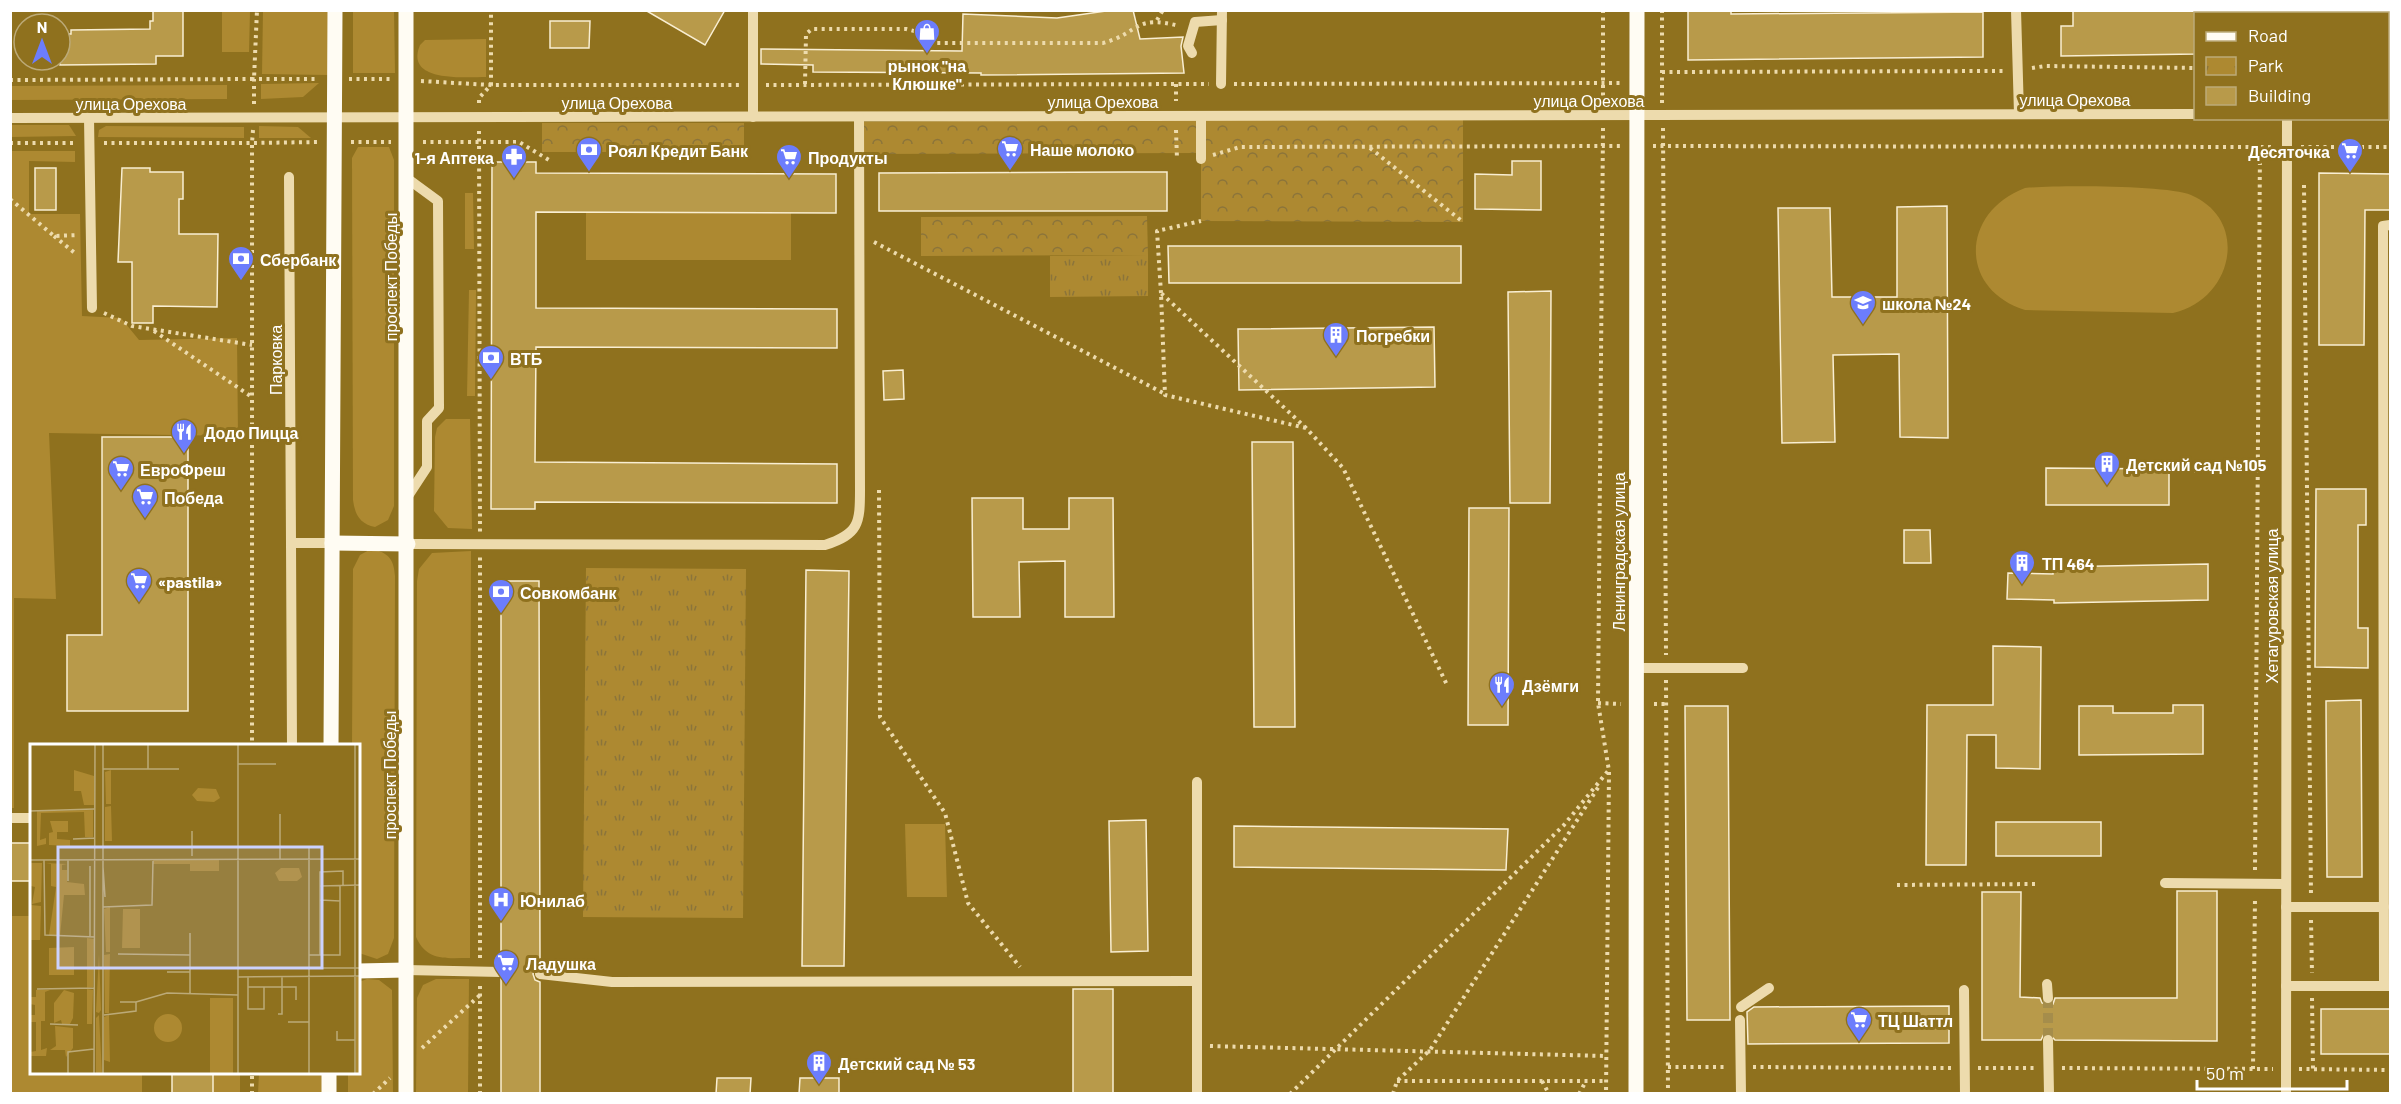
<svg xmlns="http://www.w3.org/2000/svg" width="2401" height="1104" font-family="Barlow,sans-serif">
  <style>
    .grass { fill: #ad8931 }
    .forest { fill: url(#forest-crowns) }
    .park { fill: url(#park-tufts) }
    .building { fill: #b89a4a; stroke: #f9eed2; stroke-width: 1.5 }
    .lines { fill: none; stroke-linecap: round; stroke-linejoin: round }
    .minor-tunnel { stroke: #a58d4b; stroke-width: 10; stroke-dasharray: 10 5; stroke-linecap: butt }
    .path { stroke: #eddbad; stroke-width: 4; stroke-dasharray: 3 4.5; stroke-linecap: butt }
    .minor { stroke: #eddbad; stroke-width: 10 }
    .major { stroke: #fffcf3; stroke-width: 15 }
    .labels { text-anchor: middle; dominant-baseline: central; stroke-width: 6; stroke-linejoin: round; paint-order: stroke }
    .poi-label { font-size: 16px; font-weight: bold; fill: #fff; stroke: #8f711e; text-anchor: start }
    .street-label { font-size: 16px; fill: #fff; stroke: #8f711e }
    .inset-road { fill: none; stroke: #bcaa78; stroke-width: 1.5 }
    .view { fill: #ccd2fe; fill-opacity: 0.15; stroke: #ccd2fe; stroke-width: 3 }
    .inset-edge { fill: none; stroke: #fff; stroke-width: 3 }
  </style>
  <defs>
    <pattern id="forest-crowns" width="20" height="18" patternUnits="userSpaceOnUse" patternTransform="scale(1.5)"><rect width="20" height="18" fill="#ad8931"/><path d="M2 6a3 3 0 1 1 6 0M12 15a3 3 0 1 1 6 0" fill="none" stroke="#8b743a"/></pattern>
    <pattern id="park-tufts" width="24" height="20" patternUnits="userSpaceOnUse" patternTransform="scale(1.5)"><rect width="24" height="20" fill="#ad8931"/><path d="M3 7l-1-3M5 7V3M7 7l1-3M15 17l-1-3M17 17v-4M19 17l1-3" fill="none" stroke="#8b743a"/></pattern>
  </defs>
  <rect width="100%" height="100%" fill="#8f711e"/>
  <!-- grass -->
  <g class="grass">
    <path d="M222,11H250L249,52H222Z"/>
    <path d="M263,11H328V75L262,74Z"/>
    <path d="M353,11H394L395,73H353Z"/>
    <path d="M486,39V77C466,77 404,83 420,45L425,40Z"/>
    <path d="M319,83L303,97L261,99V84Z"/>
    <path d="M227,85V99L11,100V86Z"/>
    <path d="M10,125H69L76,136L11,137Z"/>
    <path d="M106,126L244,127V138L98,137L99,130Z"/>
    <path d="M259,126L298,127L311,138H259Z"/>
    <path d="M358,147H389L394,160V506L388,520L375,527C360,524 355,515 353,500L352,158Z"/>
    <path d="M11,151H75V162L29,161V214H80L82,316L121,318L139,340L237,338L238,436L49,433L56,599L14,598V808H10Z"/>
    <path d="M2025,188C2053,185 2168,185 2191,195C2251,221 2232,300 2173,313L2025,310C1958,289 1961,212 2025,188Z"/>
    <path d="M465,193H473L474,249H465Z"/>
    <path d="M586,212L791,213V260H586Z"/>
    <path d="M469,290H476L475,396H467Z"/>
    <path d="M446,419H470L472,529L448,528L434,511L435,437L437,428Z"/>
    <path d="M371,549C388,552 394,559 395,576L394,938L388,954L377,959L359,953L358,746H352L353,569L360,555Z"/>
    <path d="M471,551L470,958C447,958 427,962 416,937L417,581L419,569L432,553Z"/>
    <path d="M905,824H945L947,897H907Z"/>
    <path d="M10,916H31L32,1072L142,1073V1093H11Z"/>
    <path d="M367,979L379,980L392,990L393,1093H348V1073L358,1072L359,982Z"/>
    <path d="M436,979H469L468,1093H416L417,998L423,985Z"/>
    <rect x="213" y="1073" width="27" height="20"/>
    <path d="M259,1073H324V1093L258,1094Z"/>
  </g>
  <!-- forest -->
  <g class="forest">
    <path d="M1463,116V222L1201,221V153L864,154V122Z"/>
    <rect x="542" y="123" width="202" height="29"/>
    <path d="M1147,216L1148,255L921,256V217Z"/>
  </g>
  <!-- park -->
  <g class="park">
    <path d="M1148,255V296L1050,297V256Z"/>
    <path d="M586,568L746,569L743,918L583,917Z"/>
  </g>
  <!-- building -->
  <g class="building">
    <path d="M153,10H183V56H156V64L60,65V34H71V30L150,29V21H153Z"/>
    <path d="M645,10H725L705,45Z"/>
    <path d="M1113,10H1133L1140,39L1183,37L1181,46L1184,73L981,75V73L813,72V65L761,64V49L962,51L963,14L1057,18Z"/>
    <path d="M1688,10H1731V14L1983,12V57L1688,60Z"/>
    <path d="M2073,10H2196V54L2061,56V26H2073Z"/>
    <path d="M550,21H590L589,48H550Z"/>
    <path d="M1512,161H1541V210L1475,209V174L1512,175Z"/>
    <path d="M492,162H536V173L836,174V213L536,212V308L837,309V348L536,347L535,462L837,464V503L535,502V509H491Z"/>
    <rect x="35" y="168" width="21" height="42"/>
    <path d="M122,168H150V172H183V199H179V234H218L217,307L153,306V323H132V262H118Z"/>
    <path d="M1128,172H1167V211H879V173Z"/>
    <path d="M2319,173L2391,174V210H2365L2364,345H2319Z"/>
    <path d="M1947,206L1948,438L1900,437L1899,354L1833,355L1835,442L1782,443L1778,208H1830L1832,297H1897V207Z"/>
    <path d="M1168,246H1461V283H1169Z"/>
    <path d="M1551,291L1550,503H1510L1508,292Z"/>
    <path d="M1434,327L1435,387L1239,390L1238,329Z"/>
    <path d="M903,370L904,399L884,400L883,371Z"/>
    <path d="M102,437H188V711H67V635H102Z"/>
    <path d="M1252,442H1293L1295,727H1254Z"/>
    <path d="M2046,468L2169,469V505H2046Z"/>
    <path d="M2316,489H2366V525H2358V628H2368V668L2315,667Z"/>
    <path d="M972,498H1023V529H1069V498H1113L1114,617H1065V561L1019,562L1020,617H973Z"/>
    <path d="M1469,508H1509L1508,725H1468Z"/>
    <path d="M1904,530H1930L1931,563H1904Z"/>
    <path d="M2208,564V600L2054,603V600L2007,599L2008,573L2053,574V567Z"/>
    <path d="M806,570L849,571L844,966H802Z"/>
    <path d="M501,581H539L540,967L534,969L533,974L535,980L540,982V1094H501V979L507,976L508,972L501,964Z"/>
    <path d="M1993,646L2041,647L2040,769L1996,768V735H1967L1966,865H1926L1927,705H1993Z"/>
    <path d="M2361,700L2362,877H2327L2326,701Z"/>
    <path d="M2173,705H2203V754L2079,755V706H2113V713H2173Z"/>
    <path d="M1685,706H1728L1730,1020H1687Z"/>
    <path d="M1146,820L1148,951L1111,952L1109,821Z"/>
    <rect x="1996" y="822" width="105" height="34"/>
    <path d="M1234,826L1508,829L1506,870L1234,867Z"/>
    <rect x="10" y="843" width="22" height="38"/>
    <path d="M2177,891H2217V1041L2055,1040L2048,1033L2044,1034L2041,1040H1982V892H2021L2020,997L2040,998L2042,1003L2048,1005L2053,1004L2055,998H2177Z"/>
    <rect x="1073" y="989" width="40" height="105"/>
    <path d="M1949,1006V1043L1748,1044L1747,1012L1754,1007Z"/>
    <rect x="2321" y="1009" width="70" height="45"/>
    <rect x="172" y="1072" width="41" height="22"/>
    <path d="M717,1078H751L750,1094H716Z"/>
    <path d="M800,1078H839V1094H799Z"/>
  </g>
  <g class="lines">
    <!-- minor-tunnel -->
    <path class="minor-tunnel" d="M2048,998V1040"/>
    <!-- path -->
    <g class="path">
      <path d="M1603,10V103"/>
      <path d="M1157,20L1163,10"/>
      <path d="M2032,68L2045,66L2196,68"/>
      <path d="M1662,72L2004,71"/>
      <path d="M2388,75H2390"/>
      <path d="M349,79H390"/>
      <path d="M10,80L254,79L257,10"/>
      <path d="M421,81L491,85H741"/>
      <path d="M805,84L806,34L812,29H906L918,32L931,43H1103C1140,33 1134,14 1179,26"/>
      <path d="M1176,84V101"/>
      <path d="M1234,84L1623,83"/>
      <path d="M766,85L1209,84"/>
      <path d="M479,103V98L491,85V10"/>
      <path d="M1662,103V10"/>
      <path d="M254,104V79H318"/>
      <path d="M1603,128L1598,703L1609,771L1606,1094"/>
      <path d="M1663,128L1666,655"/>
      <path d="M253,130L252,143L319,142"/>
      <path d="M1176,130L1177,159"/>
      <path d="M479,131L480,532"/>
      <path d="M351,142H391"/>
      <path d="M423,142H519L549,160"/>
      <path d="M10,143H76"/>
      <path d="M104,143H252V746"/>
      <path d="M1653,146L2273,147"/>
      <path d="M2301,147H2390"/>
      <path d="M1370,148L1463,222"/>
      <path d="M1213,155L1240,147L1622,146"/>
      <path d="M2304,185L2311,895"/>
      <path d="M10,199L54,236L78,235"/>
      <path d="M54,236L76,254"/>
      <path d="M874,242L1165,394"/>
      <path d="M1161,293L1157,231L1201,221"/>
      <path d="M104,313L132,326L252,345"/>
      <path d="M154,331L252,397"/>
      <path d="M1306,428L1165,395L1161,293L1306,428L1343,468L1448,687"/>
      <path d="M2194,471L2258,469"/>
      <path d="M879,490L880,717L945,813L968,903L1020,967"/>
      <path d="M1666,680L1668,1094"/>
      <path d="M1598,703L1621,704"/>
      <path d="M1654,704H1666"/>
      <path d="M2255,870L2260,147"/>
      <path d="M1897,885L2037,884"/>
      <path d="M2311,920L2312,973"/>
      <path d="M480,958V557"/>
      <path d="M480,986V1094"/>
      <path d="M2312,998L2313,1069"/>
      <path d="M1210,1046L1606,1056"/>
      <path d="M422,1048L480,995"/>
      <path d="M1668,1067H1727"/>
      <path d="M1753,1067L1952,1068"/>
      <path d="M1978,1068H2036"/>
      <path d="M2062,1068L2273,1069"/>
      <path d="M2253,1069L2255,899"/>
      <path d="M2299,1069L2390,1070"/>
      <path d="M1397,1081H1606"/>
      <path d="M1542,1081L1549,1094"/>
      <path d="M252,1094V1072"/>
      <path d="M373,1094L390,1078"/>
      <path d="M1290,1094L1564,825L1608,771"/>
      <path d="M1393,1094L1397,1081L1430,1050L1599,786"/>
      <path d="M1579,1094L1586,1081"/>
    </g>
    <!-- minor -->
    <g class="minor">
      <path d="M753,10V117"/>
      <path d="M2016,10L2019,114"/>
      <path d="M2287,14V10"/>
      <path d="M1192,53L1188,46L1195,22L1222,20"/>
      <path d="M1221,84L1222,10"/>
      <path d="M2388,114H2390"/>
      <path d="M10,118L2196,114"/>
      <path d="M89,118L92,308"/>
      <path d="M1201,159V116"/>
      <path d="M289,177L291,543"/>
      <path d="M408,496L427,467V421L439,408L438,201L408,179"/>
      <path d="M408,544L825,545C859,534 860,523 860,490L859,117"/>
      <path d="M1636,668H1743"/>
      <path d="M292,746L291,543H332"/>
      <path d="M1197,782V1094"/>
      <path d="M10,818H32"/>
      <path d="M2165,883L2286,884"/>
      <path d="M2286,907H2384"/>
      <path d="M406,970L501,972"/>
      <path d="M540,974L612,982L1197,981"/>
      <path d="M2047,984L2048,998"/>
      <path d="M2286,986H2390"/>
      <path d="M2384,986L2383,226L2390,225"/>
      <path d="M1964,990L1965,1094"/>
      <path d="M1741,1007L1769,988"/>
      <path d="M1740,1020L1741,1094"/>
      <path d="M2048,1040L2049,1094"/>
      <path d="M2286,1094L2287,118"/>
    </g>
    <!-- major -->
    <g class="major">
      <path d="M332,543L408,544"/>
      <path d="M331,746L335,10"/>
      <path d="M358,971L406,970"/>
      <path d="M329,1094V1072"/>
      <path d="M406,1094V10"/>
      <path d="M1636,1094L1637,10"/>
    </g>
  </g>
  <!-- icons -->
  <defs>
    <symbol id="shop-pin" viewBox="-11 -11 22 30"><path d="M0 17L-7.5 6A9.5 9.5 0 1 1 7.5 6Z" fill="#6c7dfc" stroke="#8f711e"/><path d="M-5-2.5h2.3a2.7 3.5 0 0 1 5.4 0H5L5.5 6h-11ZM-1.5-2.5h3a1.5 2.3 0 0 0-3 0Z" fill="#fff"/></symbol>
    <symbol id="supermarket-pin" viewBox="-11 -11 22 30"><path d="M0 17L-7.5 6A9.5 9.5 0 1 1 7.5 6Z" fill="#6c7dfc" stroke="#8f711e"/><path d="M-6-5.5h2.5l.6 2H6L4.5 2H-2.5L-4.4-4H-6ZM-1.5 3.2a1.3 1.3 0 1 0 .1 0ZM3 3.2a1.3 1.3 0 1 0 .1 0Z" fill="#fff"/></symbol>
    <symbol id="bank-pin" viewBox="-11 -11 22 30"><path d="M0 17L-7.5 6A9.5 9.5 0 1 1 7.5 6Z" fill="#6c7dfc" stroke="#8f711e"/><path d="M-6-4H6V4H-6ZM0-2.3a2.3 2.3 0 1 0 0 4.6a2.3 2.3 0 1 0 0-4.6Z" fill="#fff"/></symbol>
    <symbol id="pharmacy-pin" viewBox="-11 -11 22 30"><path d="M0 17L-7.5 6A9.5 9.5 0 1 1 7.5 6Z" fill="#6c7dfc" stroke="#8f711e"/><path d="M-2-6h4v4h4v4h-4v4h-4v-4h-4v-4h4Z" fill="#fff"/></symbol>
    <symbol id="school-pin" viewBox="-11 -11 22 30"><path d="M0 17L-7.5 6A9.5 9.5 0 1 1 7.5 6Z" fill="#6c7dfc" stroke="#8f711e"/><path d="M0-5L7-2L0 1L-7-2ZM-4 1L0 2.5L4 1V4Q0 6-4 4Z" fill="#fff"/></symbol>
    <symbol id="building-pin" viewBox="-11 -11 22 30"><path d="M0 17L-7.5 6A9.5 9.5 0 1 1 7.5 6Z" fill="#6c7dfc" stroke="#8f711e"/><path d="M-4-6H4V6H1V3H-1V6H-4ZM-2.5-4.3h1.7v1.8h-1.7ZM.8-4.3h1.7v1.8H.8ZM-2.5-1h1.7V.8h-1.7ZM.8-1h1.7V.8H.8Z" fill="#fff"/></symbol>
    <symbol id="restaurant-pin" viewBox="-11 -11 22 30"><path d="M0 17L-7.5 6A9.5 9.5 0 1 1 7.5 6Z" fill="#6c7dfc" stroke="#8f711e"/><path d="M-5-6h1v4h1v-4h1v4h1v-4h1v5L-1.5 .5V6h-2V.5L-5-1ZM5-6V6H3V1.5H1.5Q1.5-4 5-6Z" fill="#fff"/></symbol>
    <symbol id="hospital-pin" viewBox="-11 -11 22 30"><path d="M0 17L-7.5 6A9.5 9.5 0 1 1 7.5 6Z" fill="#6c7dfc" stroke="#8f711e"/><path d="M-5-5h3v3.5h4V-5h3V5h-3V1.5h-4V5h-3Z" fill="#fff"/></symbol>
  </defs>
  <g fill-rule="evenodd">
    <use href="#shop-pin" x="912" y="17" width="30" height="40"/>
    <use href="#supermarket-pin" x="995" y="134" width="30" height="40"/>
    <use href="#bank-pin" x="574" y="135" width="30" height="40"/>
    <use href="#supermarket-pin" x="2335" y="136" width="30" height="40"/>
    <use href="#pharmacy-pin" x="499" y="142" width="30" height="40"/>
    <use href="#supermarket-pin" x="774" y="142" width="30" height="40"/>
    <use href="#bank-pin" x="226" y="244" width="30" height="40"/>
    <use href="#school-pin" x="1848" y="288" width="30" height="40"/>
    <use href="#building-pin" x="1321" y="320" width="30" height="40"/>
    <use href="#bank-pin" x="476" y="343" width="30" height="40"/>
    <use href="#restaurant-pin" x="169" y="417" width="30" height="40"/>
    <use href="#building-pin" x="2092" y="449" width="30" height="40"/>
    <use href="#supermarket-pin" x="106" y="454" width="30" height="40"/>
    <use href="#supermarket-pin" x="130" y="482" width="30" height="40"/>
    <use href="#building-pin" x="2007" y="548" width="30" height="40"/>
    <use href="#supermarket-pin" x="124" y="566" width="30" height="40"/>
    <use href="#bank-pin" x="486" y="577" width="30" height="40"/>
    <use href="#restaurant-pin" x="1487" y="670" width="30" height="40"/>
    <use href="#hospital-pin" x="486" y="885" width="30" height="40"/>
    <use href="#supermarket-pin" x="491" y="948" width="30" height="40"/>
    <use href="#supermarket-pin" x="1844" y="1005" width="30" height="40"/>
    <use href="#building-pin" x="804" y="1048" width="30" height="40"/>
  </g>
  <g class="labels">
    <!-- poi labels -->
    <g class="poi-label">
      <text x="927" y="65" text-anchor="middle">рынок "на<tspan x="927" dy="18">Клюшке"</tspan></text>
      <text x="1030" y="149">Наше молоко</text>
      <text x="608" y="150">Роял Кредит Банк</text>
      <text x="2330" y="151" text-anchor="end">Десяточка</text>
      <text x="494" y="157" text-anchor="end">1-я Аптека</text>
      <text x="808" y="157">Продукты</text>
      <text x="260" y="259">Сбербанк</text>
      <text x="1882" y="303">школа №24</text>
      <text x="1356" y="335">Погребки</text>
      <text x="510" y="358">ВТБ</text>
      <text x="204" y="432">Додо Пицца</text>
      <text x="2126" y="464">Детский сад №105</text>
      <text x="140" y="469">ЕвроФреш</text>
      <text x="164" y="497">Победа</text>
      <text x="2042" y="563">ТП 464</text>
      <text x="158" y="581">«pastila»</text>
      <text x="520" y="592">Совкомбанк</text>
      <text x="1522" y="685">Дзёмги</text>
      <text x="520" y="900">Юнилаб</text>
      <text x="526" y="963">Ладушка</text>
      <text x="1878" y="1020">ТЦ Шаттл</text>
      <text x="838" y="1063">Детский сад № 53</text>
    </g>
    <!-- street labels -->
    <g class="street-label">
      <text x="2075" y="99">улица Орехова</text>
      <text x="1589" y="100">улица Орехова</text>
      <text x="1103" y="101">улица Орехова</text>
      <text x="617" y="102">улица Орехова</text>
      <text x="131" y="103">улица Орехова</text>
      <text transform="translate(390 277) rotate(-90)">проспект Победы</text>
      <text transform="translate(275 360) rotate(-90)">Парковка</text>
      <text transform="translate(1618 552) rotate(-90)">Ленинградская улица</text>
      <text transform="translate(2271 606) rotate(-90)">Хетагуровская улица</text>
      <text transform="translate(389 775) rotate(-90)">проспект Победы</text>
    </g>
  </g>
  <!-- overview -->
  <g transform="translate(30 744)">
    <rect width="330" height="330" fill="#8f711e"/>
    <path d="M44,26L64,32V61H54L51,47H44ZM81,26V60H76L75,28ZM168,44L186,45L190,54L184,58L167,57L162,51ZM81,62L82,97H75V63ZM63,66V93H55L54,68L11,69L10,96L16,94V100L7,102V67ZM20,77H38V88H27V95L40,96V102L19,101V89L23,88ZM12,119L11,158L2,160L5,143L1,142L0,119ZM16,119L37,120L32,121V126H37V138L54,140L55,151H34L30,192L19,191L26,143L21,142V120ZM251,124H269L272,133L267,137H249L245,129ZM1,161L11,162L10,196H0ZM80,163V208H76L74,165ZM57,194L64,195L63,243L57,244ZM44,203V231H19V204ZM69,210L71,266L69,269L66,268ZM80,210L79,269H75L74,211ZM326,233H330V330H326ZM57,245L63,246L62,280H57ZM6,246H20L15,248V277H11V306L17,304L16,312H0V308L6,307V278H0V271H5V261L0,260V253H6ZM34,246L44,249L43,274L40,280H32L31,276L24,279V259ZM124 284a14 14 0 1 1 28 0a14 14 0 1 1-28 0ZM69,271L72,330H66V274ZM79,271L80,318L74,316V273ZM25,282L43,284V304L36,313L35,306H20L26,302Z" fill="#ad8931"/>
    <path d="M123,116H189V127H160V120H123Z" fill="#ad8931"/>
    <path d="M93,165H110V204H92ZM180,254H203V330H180Z" fill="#ad8931"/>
    <path class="inset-road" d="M73,0V330M208,0V330M325,0V330M208,20H246M73,25H149M118,25V0M0,67L64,65M250,70V116M162,87V112M43,95L65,94M0,116L330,115M14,116L15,191L65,193M38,116V137M60,122V163M73,123L75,153M290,142L330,141M290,156L310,157V142M73,163L122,161L123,117M160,189V250M60,192V163M88,210L160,211M279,211H310V157M290,211V128L313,127V142M209,224H330M137,228H160M208,233L330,232M218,233V265H234V243M218,243H266V256M7,245L64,244M106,258L137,249L208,251M248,270H252V233M74,271L106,267V258H90M258,278H279M20,280L48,281M307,287V296H325M38,330V308L64,305M64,330L65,0M279,330V102"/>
    <path class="view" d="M28,103H292V224H28Z"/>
    <rect width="330" height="330" class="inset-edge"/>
  </g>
  <!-- border -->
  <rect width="2401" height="1104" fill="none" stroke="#ffffff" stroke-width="24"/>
  <!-- legend -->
  <rect x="2194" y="12" width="195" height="108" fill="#8f711e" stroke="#bcaa78" stroke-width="1.5"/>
  <rect x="2206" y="32" width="30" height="9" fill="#fffcf3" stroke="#bcaa78" stroke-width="1.5"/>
  <text x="2248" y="42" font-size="18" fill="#ffffff">Road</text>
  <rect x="2206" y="57" width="30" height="18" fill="url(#park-tufts)" stroke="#bcaa78" stroke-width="1.5"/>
  <text x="2248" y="72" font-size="18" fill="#ffffff">Park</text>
  <rect x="2206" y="87" width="30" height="18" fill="#b89a4a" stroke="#bcaa78" stroke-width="1.5"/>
  <text x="2248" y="102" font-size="18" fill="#ffffff">Building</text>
  <!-- north arrow -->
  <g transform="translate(42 42)"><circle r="28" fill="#8f711e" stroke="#bcaa78" stroke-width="1.5"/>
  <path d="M0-4.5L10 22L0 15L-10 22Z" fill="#6c7dfc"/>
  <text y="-9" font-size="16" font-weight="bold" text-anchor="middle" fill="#ffffff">N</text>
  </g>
  <!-- scale -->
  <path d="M2197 1080v9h150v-9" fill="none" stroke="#ffffff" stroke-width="3"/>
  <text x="2206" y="1080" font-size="18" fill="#ffffff" stroke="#8f711e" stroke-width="4.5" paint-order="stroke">50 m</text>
</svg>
